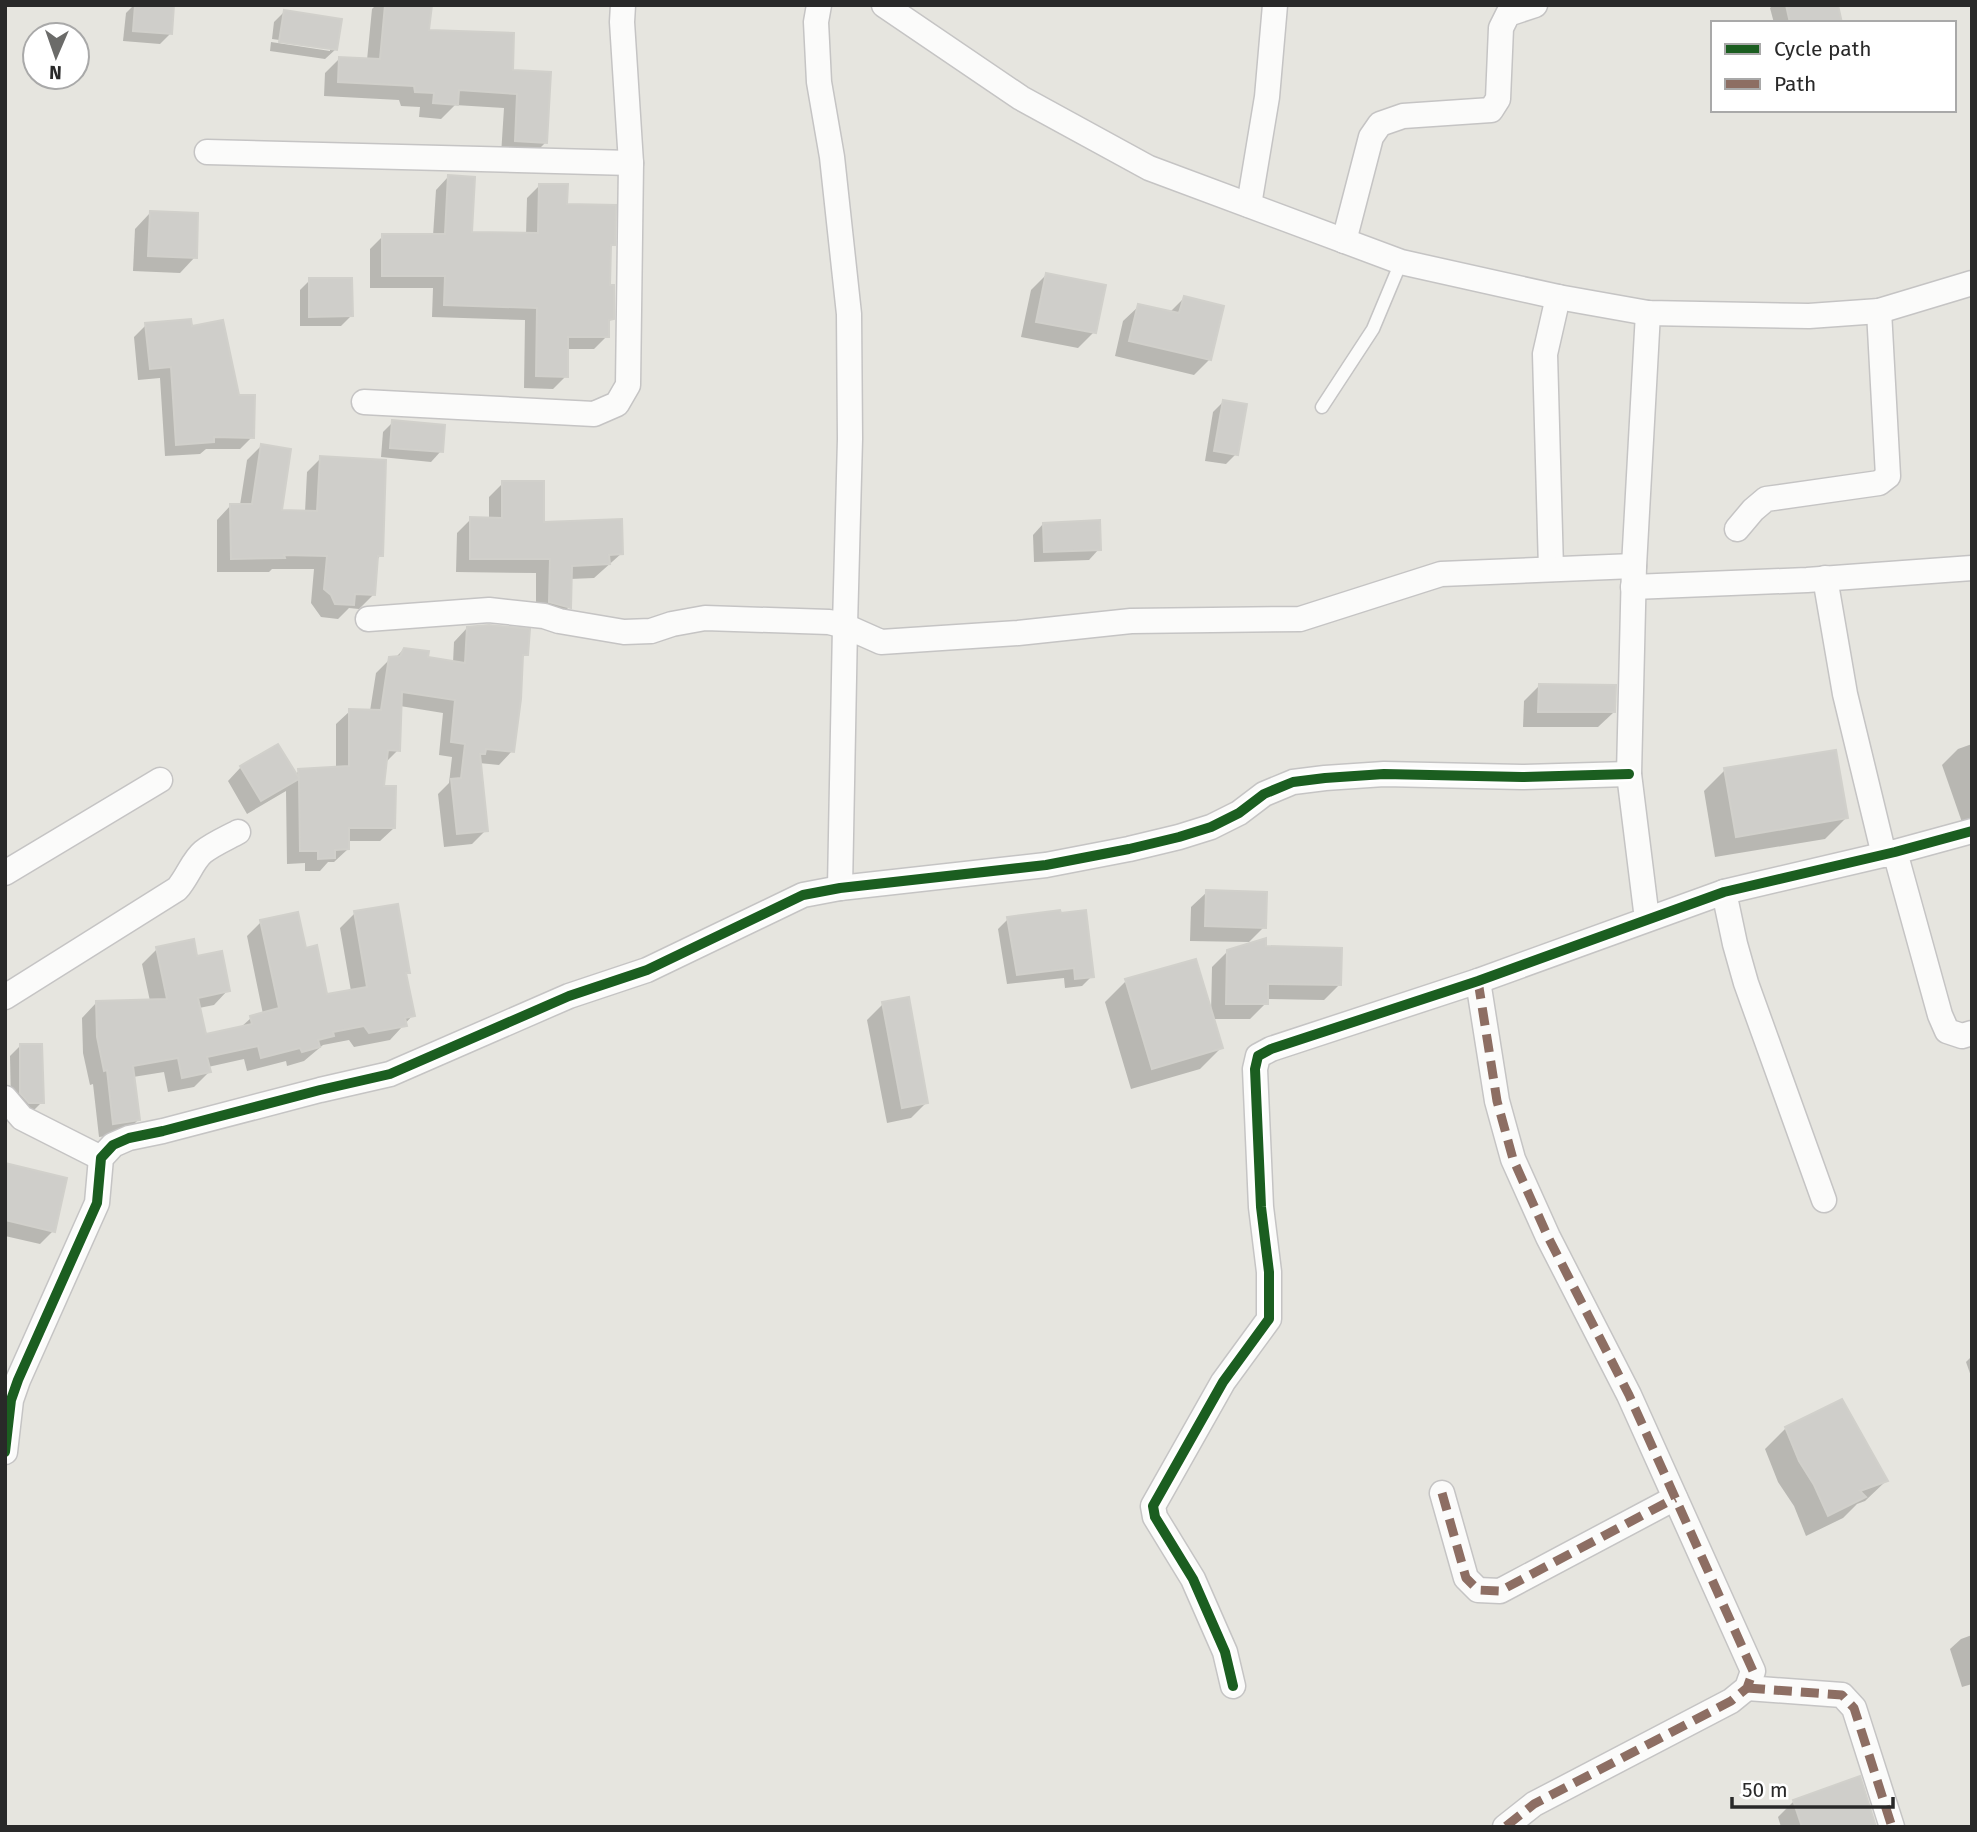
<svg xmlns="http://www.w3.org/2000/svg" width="1977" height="1832" font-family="'Fira Sans',sans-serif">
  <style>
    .shadow { fill: #0003 }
    .building { fill: #cfceca; stroke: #d1d0cb; stroke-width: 2 }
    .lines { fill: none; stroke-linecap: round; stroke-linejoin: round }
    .lane-casing { stroke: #c5c4c4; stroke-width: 15 }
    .street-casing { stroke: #c5c4c4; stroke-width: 27 }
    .lane { stroke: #fbfbfa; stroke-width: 12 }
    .street { stroke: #fbfbfa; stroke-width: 24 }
    .quiet { stroke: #8d6e63; stroke-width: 9; stroke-dasharray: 18 9; stroke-linecap: butt }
    .cycleway-casing { stroke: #fff; stroke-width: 15 }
    .cycleway { stroke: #1b5e20; stroke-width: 10 }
  </style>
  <rect width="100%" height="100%" fill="#e6e5df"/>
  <!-- shadow -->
  <g class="shadow">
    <path d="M134,5H162L170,34L160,44L123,41L126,13Z"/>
    <path d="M376,5H430L427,31L511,72L546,142L531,157L501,155L504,108L455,105L441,119L419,117L420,107L401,106L399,100L324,96L325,73L339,59L367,60L372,9Z"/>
    <path d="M1773,5H1840L1837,8L1840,23H1774L1770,8Z"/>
    <path d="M284,12L336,49L325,59L270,51L271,42L330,51V47L272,39L274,22Z"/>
    <path d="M448,177L470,234L526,235L527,198L540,185L613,244L609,248V286L612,318L608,323L607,336L594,349H567L566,376L553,389L524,388L525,320L432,317L433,288H370V249L383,236H433L436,190Z"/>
    <path d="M150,213L195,257L180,273L133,271L135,229Z"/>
    <path d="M1046,275L1094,332L1078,348L1021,337L1031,290Z"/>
    <path d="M310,280L351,316L341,326H300V290Z"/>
    <path d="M1184,298L1210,359L1194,375L1115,356L1123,321L1139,306L1169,313Z"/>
    <path d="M146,325L190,328L238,397L252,437L240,449H206L200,454L165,456L160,378L138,380L134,337Z"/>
    <path d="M1223,402L1236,454L1226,464L1205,461L1213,412Z"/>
    <path d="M393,422L441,451L431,462L381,457L383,432Z"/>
    <path d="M261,446L280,512H305L307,472L321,458L381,555L376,561L373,595L359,609L349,608L338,619L321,617L311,603L314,569H272L269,572H217V520L231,505H240L247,460Z"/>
    <path d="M503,483L542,524L622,553L594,578L570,579L569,607L555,621L536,616V573L456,572L457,533L471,519H489V497Z"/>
    <path d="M1043,524L1099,549L1089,560L1034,562L1033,535Z"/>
    <path d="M467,628L526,654L521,659L512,751L499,765L479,763L486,830L472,844L444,847L438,794L449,783L452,757L439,755L443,713L400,706L398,750L384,764L382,788L394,828L380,841H347L348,849L334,862H328L320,871H305V863L287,864L286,791L247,814L228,781L241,767L295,775L299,771L336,769V724L350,711H370L376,673L390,659L395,658L404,649L426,659L453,663L454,642Z"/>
    <path d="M1539,686L1614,712L1598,727H1523L1524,701Z"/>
    <path d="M1972,744V825L1964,828L1942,765L1958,749Z"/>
    <path d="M1725,770L1846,818L1825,839L1715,857L1704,791Z"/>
    <path d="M1207,892L1264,927L1249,942L1190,941L1191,907Z"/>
    <path d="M355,913L408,972L405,975L413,1015L390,1040L354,1047L349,1040L323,1045L304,1061L287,1066L286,1061L247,1071L244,1059L208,1067L209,1072L194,1087L168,1092L164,1072L133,1077L138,1120L124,1134L99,1137L93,1084L90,1085L83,1053L82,1018L96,1003L150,1001L142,964L157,949L196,958L228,990L214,1005L199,1008L205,1036L240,1028L251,1018L263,1014L247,936L261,922L305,950L326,996L351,991L340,928Z"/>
    <path d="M1008,919L1092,976L1082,986L1065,988L1064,978L1007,984L998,929Z"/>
    <path d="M1264,948L1339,985L1324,1000L1266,999V1003L1250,1019H1212L1221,1048L1200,1069L1131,1089L1105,1002L1126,981L1211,1014L1212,967L1228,951Z"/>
    <path d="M883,1004L927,1102L911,1118L887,1123L867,1020Z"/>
    <path d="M20,1046L42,1102L32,1112L11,1104L10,1056Z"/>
    <path d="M5,1165L53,1231L40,1244L5,1236Z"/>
    <path d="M1972,1356V1379L1966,1362Z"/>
    <path d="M1786,1428L1886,1481L1865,1501L1857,1504L1843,1518L1806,1536L1794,1506L1778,1482L1765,1449Z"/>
    <path d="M1972,1635V1684L1962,1687L1950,1649L1961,1639Z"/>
    <path d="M1794,1801L1874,1827H1781L1778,1817Z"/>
  </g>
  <!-- building -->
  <g class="building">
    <path d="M135,5H174L172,34L133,31Z"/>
    <path d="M385,5H432L429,30L514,33L513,70L551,72L547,143L515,141L517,94L459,90L458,105L433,103L434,93L415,92L414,86L338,82L339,57L380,59Z"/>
    <path d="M1786,5H1838L1842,23H1790Z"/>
    <path d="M284,10L342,19L337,50L279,42Z"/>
    <path d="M448,175L475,177L472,232L538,233L539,184H568L567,204L616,205L615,245H611L610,285H614V319L609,320V337H568V377L536,376L537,308L444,305L445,276H382V234H445Z"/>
    <path d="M150,211L198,213L197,258L148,256Z"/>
    <path d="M1046,273L1106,285L1096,333L1036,322Z"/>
    <path d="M309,278H352L353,316L309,317Z"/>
    <path d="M1184,296L1224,306L1211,360L1129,341L1138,304L1179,313Z"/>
    <path d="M191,319L192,326L223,320L239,395H255L254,438L214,437V442L176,445L171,367L150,369L145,323Z"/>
    <path d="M1223,400L1247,404L1238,455L1214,451Z"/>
    <path d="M392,420L445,425L443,452L390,448Z"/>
    <path d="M261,444L291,449L282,510L317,511L320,456L386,460L383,556H378L375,595L355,594L354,605L335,604L331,595L324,589L327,556L284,555L285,558L231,559L230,504H252Z"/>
    <path d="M502,481H544V522L622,519L623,554L609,555L610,564L572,566L571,608L549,602L550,559H470V517L502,518Z"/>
    <path d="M1100,520L1101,550L1044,552L1043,523Z"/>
    <path d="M489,625L530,629L528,655H523L521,699L514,752L486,749L485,754H480L488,831L457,834L451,779L461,778L465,744L451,742L455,700L402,692L400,751L388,750L384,786H396L395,828H349V849L335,850V858L318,859V851H300L299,779L261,801L240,766L278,744L299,778L298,769L349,766V709L381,710L389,657L400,656L404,648L429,651L428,657L465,663L467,627Z"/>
    <path d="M1539,684L1616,685L1615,712H1538Z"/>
    <path d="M1836,750L1848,818L1736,837L1724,768Z"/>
    <path d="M1206,890L1267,892L1266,928L1205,926Z"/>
    <path d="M398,904L410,973H406L415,1016L405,1018L407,1026L369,1033L364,1026L333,1032L334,1036L318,1040L320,1047L302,1052L300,1048L261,1058L258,1046L207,1057L211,1072L182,1078L178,1058L133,1066L140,1120L113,1124L107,1070L104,1071L97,1037L96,1001L167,999L156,947L194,939L197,956L222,951L230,991L198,998L206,1034L252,1024L250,1016L279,1008L260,920L298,912L306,948L317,945L327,994L367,987L354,911Z"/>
    <path d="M1060,910L1061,913L1086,910L1094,977L1075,979L1074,968L1017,975L1007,917Z"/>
    <path d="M1266,938V946L1342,948L1341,985L1268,984V1004H1226L1227,950Z"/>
    <path d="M1196,959L1223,1048L1152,1069L1125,979Z"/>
    <path d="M909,997L928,1103L902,1108L882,1002Z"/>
    <path d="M20,1044H42L44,1103H29L20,1093Z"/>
    <path d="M5,1163L67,1178L55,1232L5,1220Z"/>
    <path d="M1842,1399L1888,1481L1860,1491L1866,1497L1828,1516L1814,1485L1799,1461L1785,1427Z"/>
    <path d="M1860,1776L1876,1827H1802L1793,1800Z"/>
  </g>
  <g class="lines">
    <defs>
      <path id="lane" d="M1322,407L1373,329L1401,262"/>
      <g id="street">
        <path d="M884,5L1021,98L1149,168L1401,262L1558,297L1648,313L1809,316L1879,311L1972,283"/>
        <path d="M207,152L631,163"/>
        <path d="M1249,205L1267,97L1275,5"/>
        <path d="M1344,241L1371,137L1380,124L1403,116L1491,110L1498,99L1501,28L1508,14L1535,5"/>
        <path d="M364,402L594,414L617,404L628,385L631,163L622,22L623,5"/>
        <path d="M1737,529L1753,510L1766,499L1879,483L1888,476L1879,311"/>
        <path d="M1551,569L1545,354L1558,297"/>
        <path d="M1825,578L1845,694L1884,855"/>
        <path d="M1633,587L1807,580L1972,568"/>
        <path d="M368,619L489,610L544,616L559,621L624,632L651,631L672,624L705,618L829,622L845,626L850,439L849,314L832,157L819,82L816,22L819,5"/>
        <path d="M1895,852L1940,1015L1947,1031L1962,1036L1972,1033"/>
        <path d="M5,873L160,780"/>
        <path d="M840,888L845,626L881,642L1018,633L1131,621L1300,619L1441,574L1634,566"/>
        <path d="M1724,892L1735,944L1746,983L1824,1200"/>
        <path d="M1647,919L1629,774L1634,566L1648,313"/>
        <path d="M1478,981L1497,1101L1513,1159L1548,1237L1629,1395L1753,1671L1747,1688L1731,1701L1534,1804L1505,1827"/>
        <path d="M5,997L177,889C187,878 193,860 203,852C213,844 227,838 238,832"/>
        <path d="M5,1098L22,1118L101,1158"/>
        <path d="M5,1452L11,1400L18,1380L97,1203L101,1158L113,1145L129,1138L163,1131L320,1090L390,1074L569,996L647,970L803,895L840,888L1046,865L1129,849L1179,837L1211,827L1239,813L1264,794L1293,782L1325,778L1384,774L1522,777L1629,774"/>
        <path d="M1442,1493L1466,1578L1478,1590L1500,1591L1675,1498"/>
        <path d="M1233,1686L1225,1652L1193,1579L1155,1517L1153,1506L1223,1382L1269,1319V1272L1261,1207L1255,1069L1258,1056L1271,1049L1478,981L1724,892L1895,852L1972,831"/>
        <path d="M1747,1688L1842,1695L1854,1708L1892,1827"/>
      </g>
    </defs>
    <!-- lane casing -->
    <use href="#lane" class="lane-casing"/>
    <!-- street casing -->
    <use href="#street" class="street-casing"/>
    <!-- lane -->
    <use href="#lane" class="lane"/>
    <!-- street -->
    <use href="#street" class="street"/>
    <!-- quiet -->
    <g class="quiet">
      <path d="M1478,981L1497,1101L1513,1159L1548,1237L1629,1395L1753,1671L1747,1688L1731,1701L1534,1804L1505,1827"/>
      <path d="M1442,1493L1466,1578L1478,1590L1500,1591L1675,1498"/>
      <path d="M1747,1688L1842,1695L1854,1708L1892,1827"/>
    </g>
    <defs>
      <g id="cycleway">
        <path d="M5,1452L11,1400L18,1380L97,1203L101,1158L113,1145L129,1138L163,1131L320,1090L390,1074L569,996L647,970L803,895L840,888L1046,865L1129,849L1179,837L1211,827L1239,813L1264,794L1293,782L1325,778L1384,774L1522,777L1629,774"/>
        <path d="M1233,1686L1225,1652L1193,1579L1155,1517L1153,1506L1223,1382L1269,1319V1272L1261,1207L1255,1069L1258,1056L1271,1049L1478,981L1724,892L1895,852L1972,831"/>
      </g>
    </defs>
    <!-- cycleway casing -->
    <use href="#cycleway" class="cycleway-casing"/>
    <!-- cycleway -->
    <use href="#cycleway" class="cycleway"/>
  </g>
  <!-- border -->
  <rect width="1977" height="1832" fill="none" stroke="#292929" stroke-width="14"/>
  <!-- legend -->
  <rect x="1711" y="21" width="245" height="91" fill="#ffffff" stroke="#a9a9a9" stroke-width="2"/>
  <rect x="1725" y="44" width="35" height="10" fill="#1b5e20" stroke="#a9a9a9" stroke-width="2"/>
  <text x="1774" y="56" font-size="21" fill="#292929">Cycle path</text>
  <rect x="1725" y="79" width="35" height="10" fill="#8d6e63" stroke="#a9a9a9" stroke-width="2"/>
  <text x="1774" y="91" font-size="21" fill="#292929">Path</text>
  <!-- north arrow -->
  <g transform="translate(56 56) rotate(182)"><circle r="33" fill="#ffffff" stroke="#a9a9a9" stroke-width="2"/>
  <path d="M0-5L12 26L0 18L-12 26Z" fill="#6b6b69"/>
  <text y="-10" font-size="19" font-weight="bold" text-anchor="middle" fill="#292929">N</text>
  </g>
  <!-- scale -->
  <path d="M1732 1797v10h161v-10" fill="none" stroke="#292929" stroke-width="3.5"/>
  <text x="1742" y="1797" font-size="21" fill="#292929" stroke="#ffffff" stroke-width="5" paint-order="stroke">50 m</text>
</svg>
